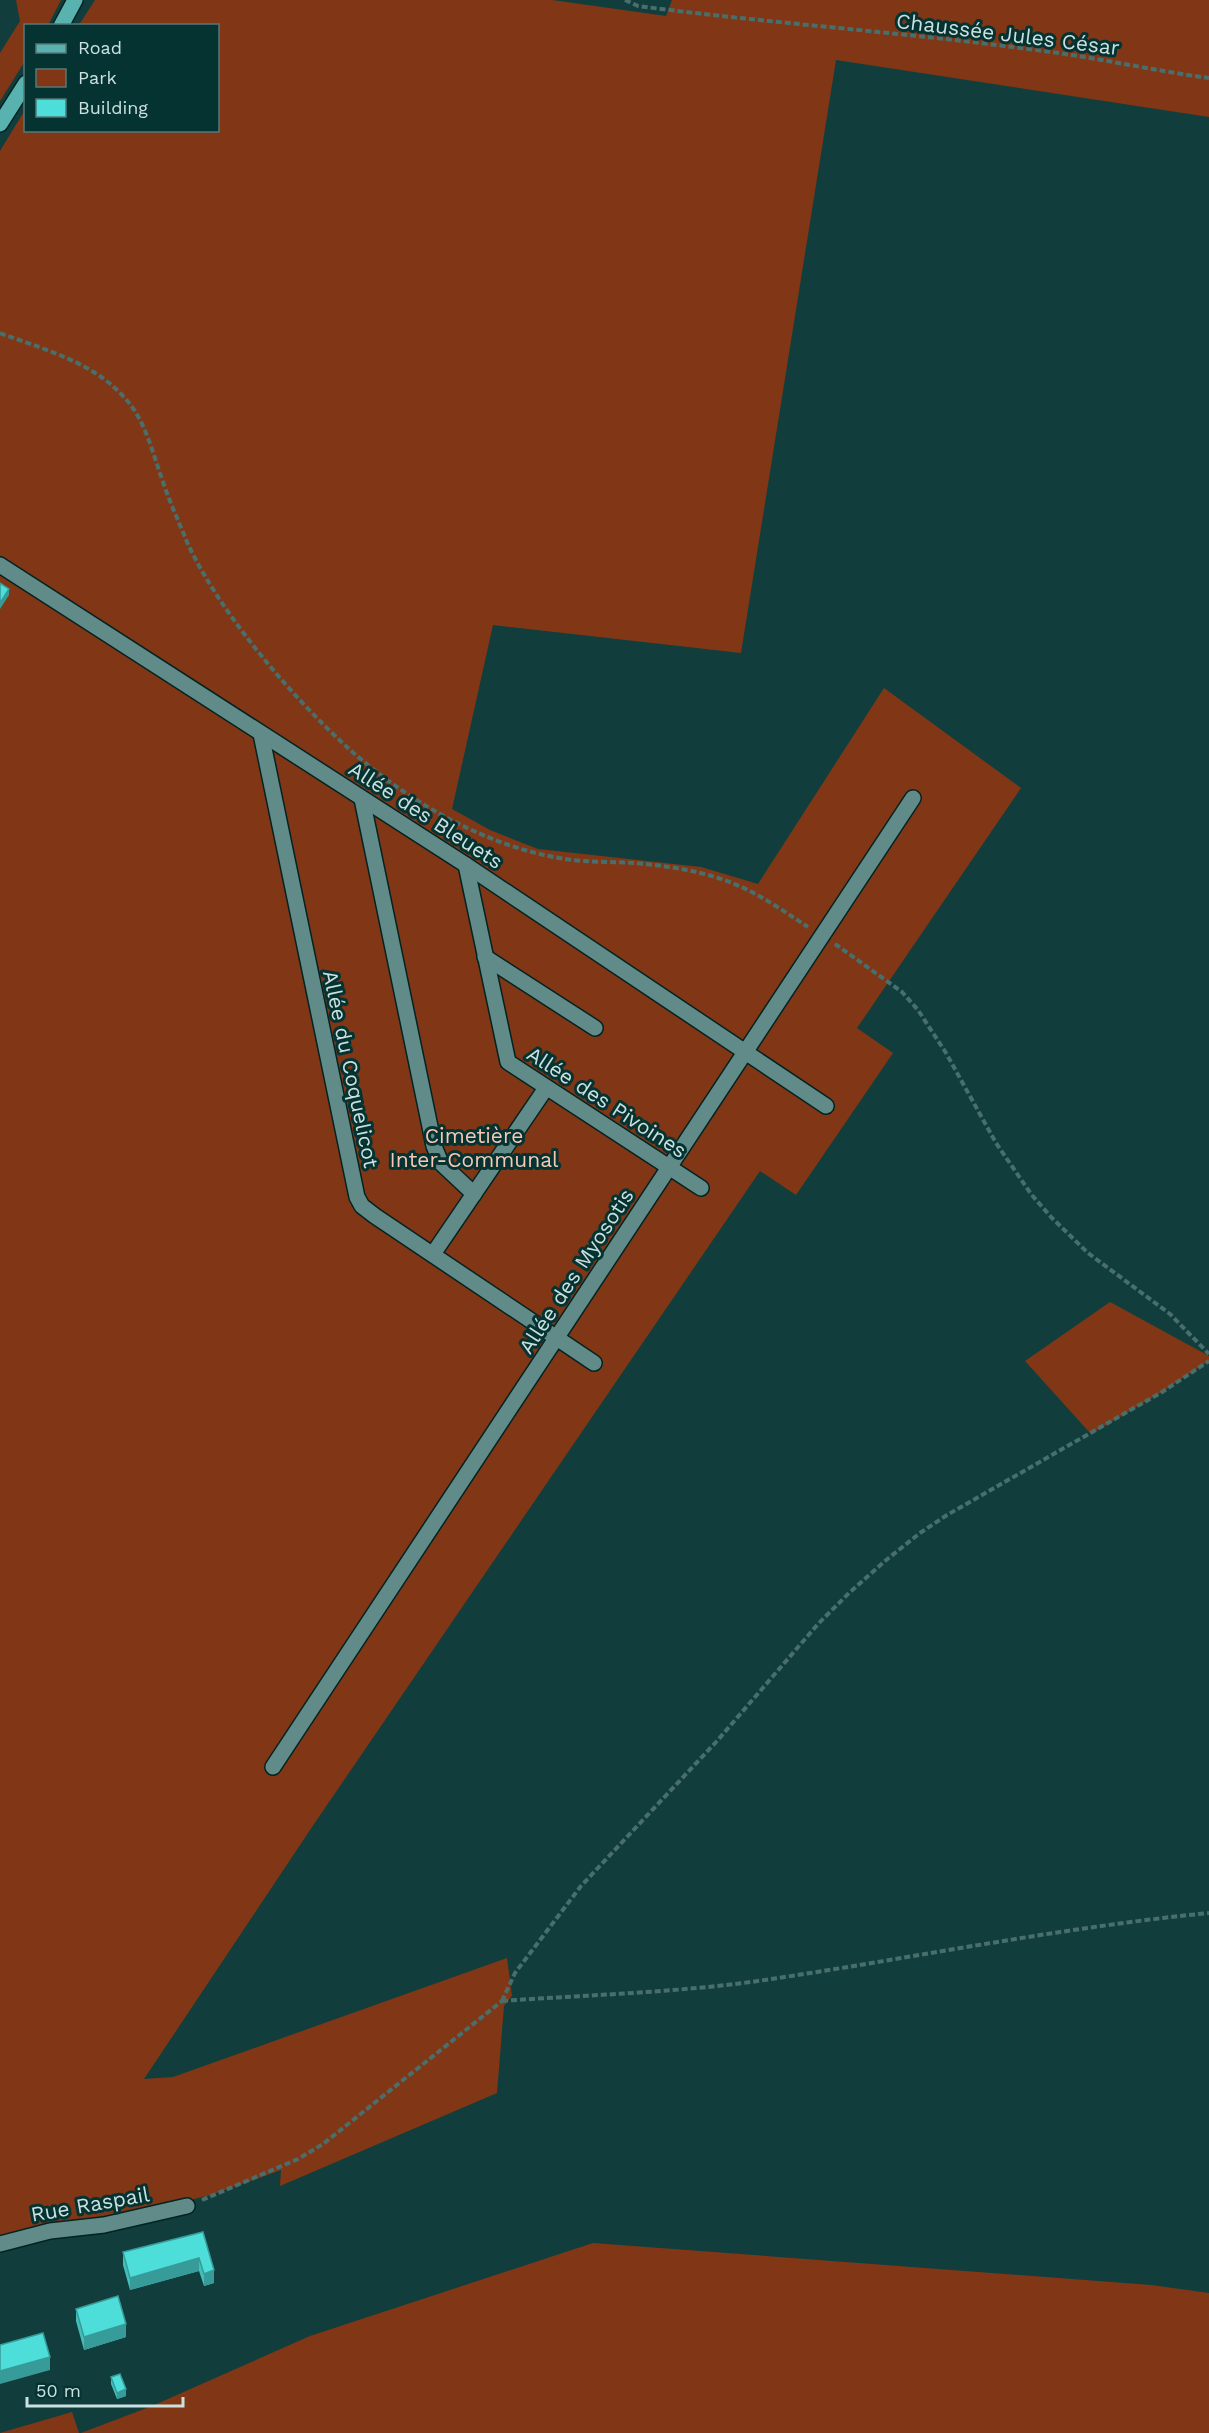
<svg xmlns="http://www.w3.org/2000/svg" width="1209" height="2433" font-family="'Work Sans',sans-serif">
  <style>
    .green { fill: #813716 }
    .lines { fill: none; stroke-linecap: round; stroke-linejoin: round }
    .minor-casing { stroke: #022322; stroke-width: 18 }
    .major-casing { stroke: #022322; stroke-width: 18 }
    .path { stroke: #496f6d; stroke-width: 4; stroke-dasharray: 6 3; stroke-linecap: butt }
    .minor { stroke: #608b89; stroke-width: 15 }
    .major { stroke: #58b2af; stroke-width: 15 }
    .wall { fill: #42bfbb }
    .shaded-wall { fill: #369b99 }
    .building { fill: #4ddeda; stroke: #369b99; stroke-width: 1.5 }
    .labels { text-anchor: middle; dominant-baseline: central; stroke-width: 6; stroke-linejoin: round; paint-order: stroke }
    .street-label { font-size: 21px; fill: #cbe1e0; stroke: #043332 }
    .park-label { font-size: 21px; fill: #f8c8b5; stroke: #043332 }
  </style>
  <rect width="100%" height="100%" fill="#113e3c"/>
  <!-- green -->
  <g class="green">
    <path d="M16,0H61L48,25L26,26L25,61L0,101V53L20,21Z"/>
    <path d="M95,0H552L666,16L672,0H1209V117L836,60L741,653L493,625L452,809L490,830L538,849L701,867L758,884L884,688L1021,788L857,1028L893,1053L796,1195L760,1171L312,1827L144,2079L173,2077L507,1958L512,1996L504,2006L497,2093L280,2186L281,2170L211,2195L0,2244V151L25,110L26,130H218V26L79,25Z"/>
    <path d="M1110,1302L1209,1356V1361L1162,1392L1091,1434L1025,1361Z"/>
    <path d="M593,2243L1151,2285L1209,2293V2433H81L152,2406L310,2336Z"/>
    <path d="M72,2412L79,2433H0Z"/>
  </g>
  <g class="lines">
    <defs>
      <g id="minor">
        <path d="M0,565L466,865L826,1106"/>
        <path d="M261,734L357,1197L362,1206L375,1216L594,1363"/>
        <path d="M362,799L434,1146L441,1163L474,1194"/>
        <path d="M466,865L508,1062L701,1188"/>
        <path d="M485,957L595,1028"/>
        <path d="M433,1254L546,1088"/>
        <path d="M273,1767C486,1444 698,1120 913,798"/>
        <path d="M0,2244L50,2231L104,2225L187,2206"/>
      </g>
      <g id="major">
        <path d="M61,26L75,0"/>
        <path d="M0,124L26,83"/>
      </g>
    </defs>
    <!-- minor casing -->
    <use href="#minor" class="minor-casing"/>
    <!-- major casing -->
    <use href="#major" class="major-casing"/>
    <!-- path -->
    <g class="path">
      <path d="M625,0L638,6C776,24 914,33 1051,52C1104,59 1156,71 1209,78"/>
      <path d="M0,333C42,349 91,361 123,396C146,420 152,452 163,482C170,503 179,522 187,542C219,612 291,696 348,748C407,801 486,847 565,859C592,863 619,861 646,864C672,867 699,871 724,880C754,890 782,910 808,927"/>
      <path d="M835,944L902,992L918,1010L946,1053L996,1143L1031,1194L1051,1217L1088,1253L1170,1314L1209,1354"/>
      <path d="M502,2001L515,1973L581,1886L717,1741L818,1624L849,1593L885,1561L920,1533L947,1515L1162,1392L1209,1361"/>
      <path d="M502,2001C585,1995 668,1993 751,1982C904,1960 1055,1928 1209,1913"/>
      <path d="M202,2200L298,2159L323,2144L502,2001"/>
    </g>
    <!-- minor -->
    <use href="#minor" class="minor"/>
    <!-- major -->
    <use href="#major" class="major"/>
  </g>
  <!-- wall -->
  <g class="wall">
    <path d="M203,2232L214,2283L204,2286L199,2271L130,2290L123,2265V2252Z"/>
    <path d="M76,2309L126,2337L84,2350L76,2321Z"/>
    <path d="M111,2377L126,2396L117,2399L111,2384Z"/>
  </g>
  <!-- shaded-wall -->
  <g class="shaded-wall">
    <path d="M9,589V595L0,609V603Z"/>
    <path d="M199,2258V2271L130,2290V2278Z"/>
    <path d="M214,2270V2283L204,2286V2274Z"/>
    <path d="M126,2324V2337L84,2350V2337Z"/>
    <path d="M50,2357V2370L0,2384V2371Z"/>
    <path d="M126,2389V2396L117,2399V2393Z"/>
  </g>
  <!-- building -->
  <g class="building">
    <path d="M0,583L9,589L0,603Z"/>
    <path d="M203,2232L214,2270L204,2274L199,2258L130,2278L123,2252Z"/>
    <path d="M118,2296L126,2324L84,2337L76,2309Z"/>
    <path d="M43,2333L50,2357L0,2371V2345Z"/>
    <path d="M120,2374L126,2389L117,2393L111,2377Z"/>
  </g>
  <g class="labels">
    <!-- street labels -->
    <g class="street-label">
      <text transform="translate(1008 34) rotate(7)">Chaussée Jules César</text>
      <text transform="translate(426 815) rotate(33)">Allée des Bleuets</text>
      <text transform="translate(351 1069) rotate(78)">Allée du Coquelicot</text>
      <text transform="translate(607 1102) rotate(33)">Allée des Pivoines</text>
      <text transform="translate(576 1271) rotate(-57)">Allée des Myosotis</text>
      <text transform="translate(90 2204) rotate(-10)">Rue Raspail</text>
    </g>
    <!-- park labels -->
    <g class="park-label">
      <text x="474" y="1135">Cimetière<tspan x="474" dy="24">Inter-Communal</tspan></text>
    </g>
  </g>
  <!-- legend -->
  <rect x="24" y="24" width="195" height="108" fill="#043332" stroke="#547978" stroke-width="1.5"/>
  <rect x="36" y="44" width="30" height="9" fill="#58b2af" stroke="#547978" stroke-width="1.5"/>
  <text x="78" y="54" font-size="18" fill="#cbe1e0">Road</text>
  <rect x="36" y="69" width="30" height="18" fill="#813716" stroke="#547978" stroke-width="1.5"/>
  <text x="78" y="84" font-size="18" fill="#cbe1e0">Park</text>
  <rect x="36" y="99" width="30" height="18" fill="#4ddeda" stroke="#547978" stroke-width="1.5"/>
  <text x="78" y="114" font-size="18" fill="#cbe1e0">Building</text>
  <!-- scale -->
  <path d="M27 2397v9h156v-9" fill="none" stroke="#cbe1e0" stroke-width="3"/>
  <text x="36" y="2397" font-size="18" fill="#cbe1e0" stroke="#043332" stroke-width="4.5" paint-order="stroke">50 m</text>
</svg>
